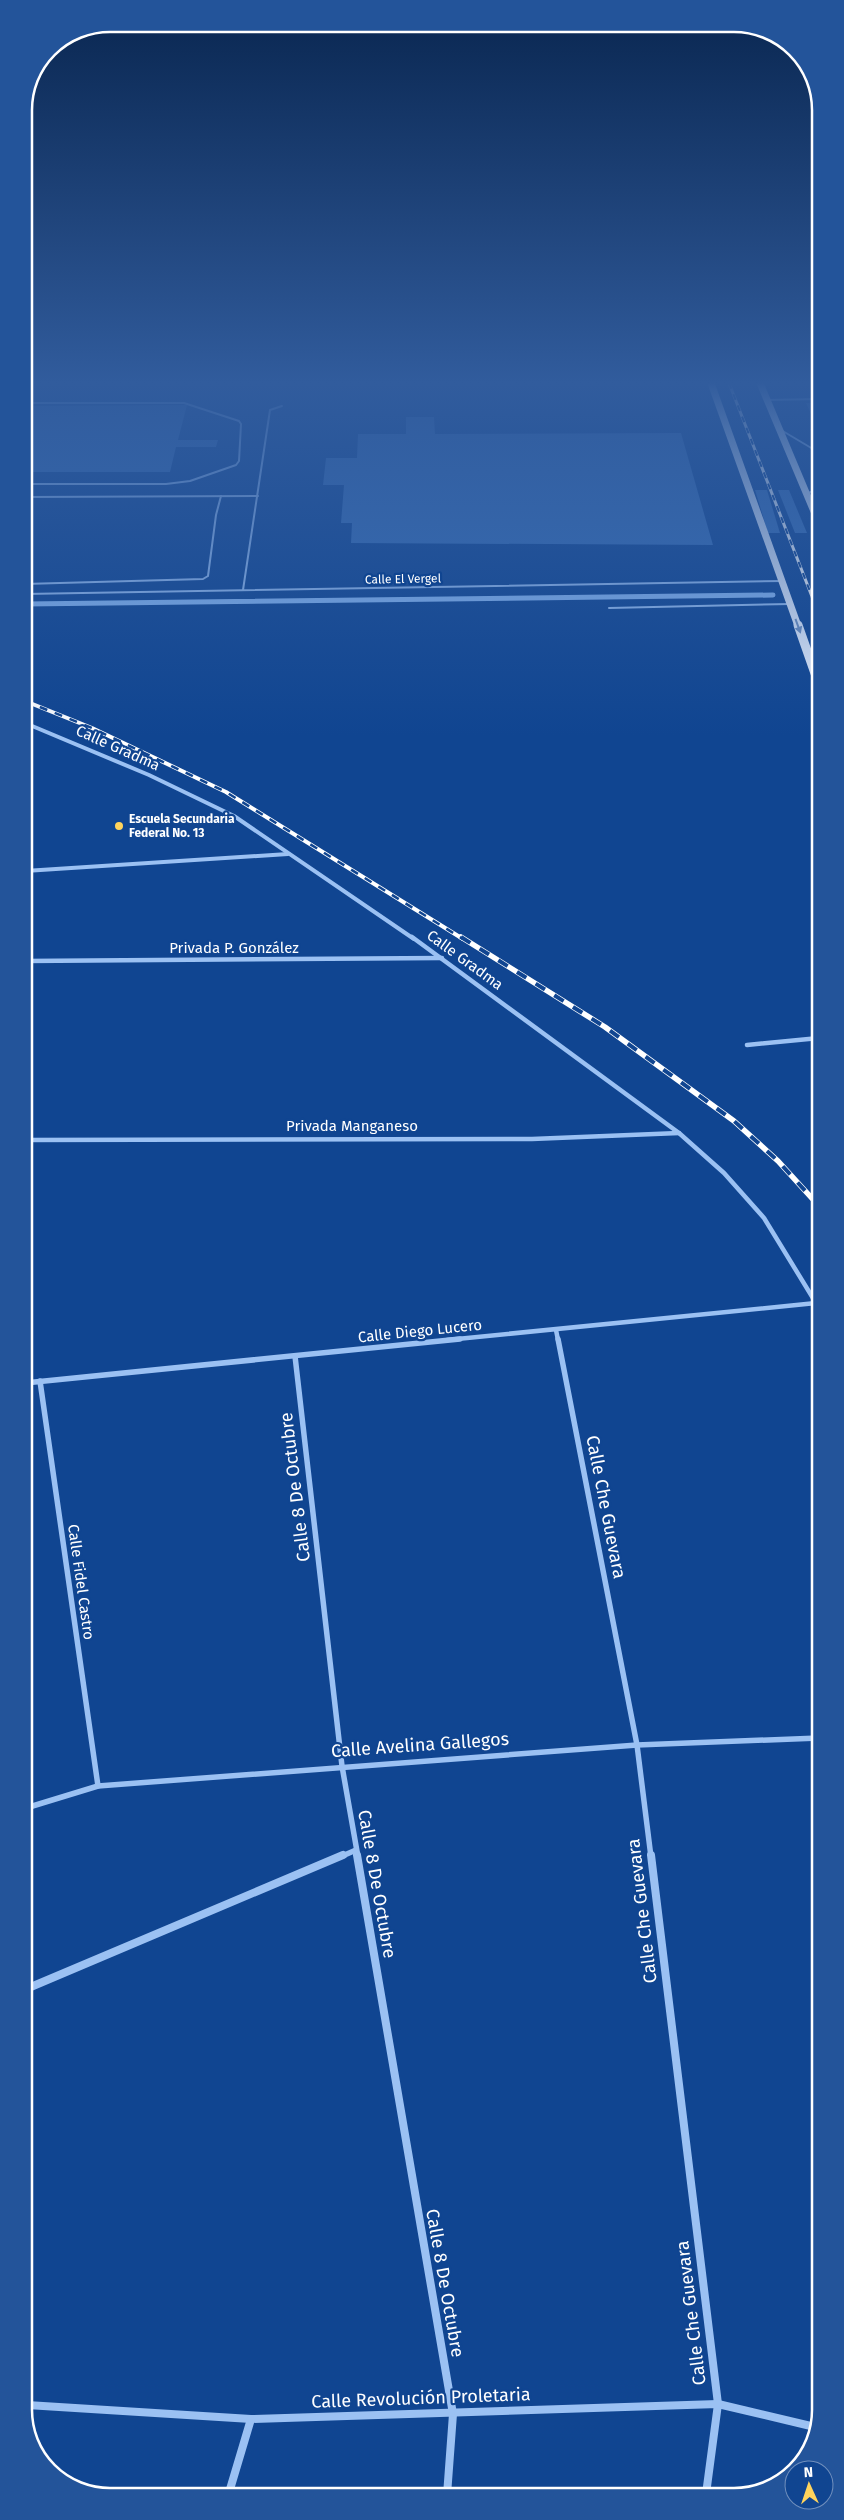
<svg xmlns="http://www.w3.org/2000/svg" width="844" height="2520" font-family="'Fira Sans',sans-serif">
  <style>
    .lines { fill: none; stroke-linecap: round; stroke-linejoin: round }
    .stream { stroke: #8cbbf6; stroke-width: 5 }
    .building { fill: #3970b9 }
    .lane { stroke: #9bc1f3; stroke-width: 2 }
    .street-far3 { stroke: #9bc1f3; stroke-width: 4 }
    .street-far2 { stroke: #9bc1f3; stroke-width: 4.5 }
    .street-far1 { stroke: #9bc1f3; stroke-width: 5.5 }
    .street { stroke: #9bc1f3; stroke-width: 8 }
    .primary-far1 { stroke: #e7f0ff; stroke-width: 7 }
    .primary { stroke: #e7f0ff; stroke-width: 9 }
    .rail-far2-casing { stroke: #fff; stroke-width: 3 }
    .rail-far1-casing { stroke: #fff; stroke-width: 4 }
    .rail-casing { stroke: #fff; stroke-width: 5.5 }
    .rail-far2 { stroke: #104591; stroke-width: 2; stroke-dasharray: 6; stroke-linecap: butt }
    .rail-far1 { stroke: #104591; stroke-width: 2.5; stroke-dasharray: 8; stroke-linecap: butt }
    .rail { stroke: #104591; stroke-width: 4; stroke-dasharray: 11; stroke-linecap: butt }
    .oneway { fill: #7192c2 }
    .poi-dot { fill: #ffd45d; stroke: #104591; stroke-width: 2 }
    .labels { text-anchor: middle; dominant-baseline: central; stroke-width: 4.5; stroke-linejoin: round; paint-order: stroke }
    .far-street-label { font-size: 12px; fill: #fff; stroke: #104591 }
    .far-poi-label { font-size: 12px; font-weight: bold; fill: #fff; stroke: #104591; text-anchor: start }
    .street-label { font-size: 15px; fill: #fff; stroke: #104591 }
    .near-street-label { font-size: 18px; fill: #fff; stroke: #104591 }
    .rim { fill: none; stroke: #fff; stroke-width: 2.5 }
  </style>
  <rect width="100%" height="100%" fill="#104591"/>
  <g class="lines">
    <!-- stream -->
    <path class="stream" d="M25,604L773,595"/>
  </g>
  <!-- building -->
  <g class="building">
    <path d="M806,403H818V446L810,429H818Z"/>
    <path d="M187,405L178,440H218L216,447H176L170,472H24V406Z"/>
    <path d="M406,417H434L435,434L681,433L713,545L351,543L352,523H341L344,485H323L326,458H357L358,434H406Z"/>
    <path d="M755,490H767L780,533H768Z"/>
    <path d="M778,490H789L807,533H795Z"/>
  </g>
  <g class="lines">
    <!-- lane -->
    <g class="lane">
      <path d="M766,400L818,399"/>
      <path d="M24,403H184L239,421L241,424L239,461L236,465L190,481L166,484H24"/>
      <path d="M781,430L818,452"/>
      <path d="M808,493L818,489"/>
      <path d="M24,497L258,496"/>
      <path d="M24,584L203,579L208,576L216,515L221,496"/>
      <path d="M243,590L270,410L282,406"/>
      <path d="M24,594L782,581"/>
      <path d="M609,608L790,604"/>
    </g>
    <!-- street-far3 -->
    <g class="street-far3">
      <path d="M25,723L149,775L234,816L414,939"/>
      <path d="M25,871L288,854"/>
    </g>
    <!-- street-far2 -->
    <g class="street-far2">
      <path d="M412,937L679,1133L724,1173L764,1218L819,1308"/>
      <path d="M25,961L442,958"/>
      <path d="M747,1045L819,1038"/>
      <path d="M25,1140L532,1139L679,1133"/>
      <path d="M556,1330L558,1340"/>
      <path d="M447,1340L816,1303"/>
    </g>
    <!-- street-far1 -->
    <g class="street-far1">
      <path d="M558,1339L637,1745L651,1857"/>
      <path d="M295,1356L342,1766L358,1857"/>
      <path d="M40,1381L98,1786"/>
      <path d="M25,1383L460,1339"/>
      <path d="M26,1808L98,1786L637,1745L819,1738"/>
      <path d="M340,1857L356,1850"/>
    </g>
    <!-- street -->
    <g class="street">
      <path d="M357,1855L453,2414L447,2495"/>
      <path d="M651,1855L718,2404L706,2494"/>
      <path d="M26,1989L343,1855"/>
      <path d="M27,2405L251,2419L718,2404L815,2427"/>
      <path d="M228,2496L251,2419"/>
    </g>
    <!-- primary-far1 -->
    <g class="primary-far1">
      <path d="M711,383L798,626"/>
      <path d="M760,383L818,521"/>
    </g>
    <!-- primary -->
    <path class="primary" d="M798,625L818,682"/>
    <defs>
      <path id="rail-far2" d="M729,383L818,612"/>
      <path id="rail-far1" d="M25,701L92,728L226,792L463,939"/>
      <path id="rail" d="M461,937L605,1027L734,1121L778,1161L819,1206"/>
    </defs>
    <!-- rail-far2 casing -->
    <use href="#rail-far2" class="rail-far2-casing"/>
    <!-- rail-far1 casing -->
    <use href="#rail-far1" class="rail-far1-casing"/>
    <!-- rail casing -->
    <use href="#rail" class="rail-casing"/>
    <!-- rail-far2 -->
    <use href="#rail-far2" class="rail-far2"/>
    <!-- rail-far1 -->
    <use href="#rail-far1" class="rail-far1"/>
    <!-- rail -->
    <use href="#rail" class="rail"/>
  </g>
  <!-- one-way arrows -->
  <defs><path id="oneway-solid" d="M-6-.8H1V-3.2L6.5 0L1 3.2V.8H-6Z" transform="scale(1.25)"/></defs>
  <use class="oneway" href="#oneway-solid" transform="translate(798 626) rotate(70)"/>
  <!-- sky -->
  <linearGradient id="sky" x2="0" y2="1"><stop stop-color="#092650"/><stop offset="0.52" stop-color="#315c9d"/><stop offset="1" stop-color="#315c9d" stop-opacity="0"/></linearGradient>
  <rect width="844" height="736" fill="url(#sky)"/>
  <!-- markers -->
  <circle class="poi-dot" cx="119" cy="826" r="5"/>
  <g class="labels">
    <!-- far-street labels -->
    <g class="far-street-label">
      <text transform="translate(403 579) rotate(-1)">Calle El Vergel</text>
    </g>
    <!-- far-poi labels -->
    <g class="far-poi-label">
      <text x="129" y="819">Escuela Secundaria<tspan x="129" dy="14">Federal No. 13</tspan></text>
    </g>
    <!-- street labels -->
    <g class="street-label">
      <text transform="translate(118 748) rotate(24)">Calle Gradma</text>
      <text x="234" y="948">Privada P. González</text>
      <text transform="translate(465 960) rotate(36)">Calle Gradma</text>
      <text x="352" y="1126">Privada Manganeso</text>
      <text transform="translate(420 1331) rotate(-6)">Calle Diego Lucero</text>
      <text transform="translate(81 1582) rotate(82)">Calle Fidel Castro</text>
    </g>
    <!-- near-street labels -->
    <g class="near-street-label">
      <text transform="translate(295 1487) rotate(-97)">Calle 8 De Octubre</text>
      <text transform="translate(606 1507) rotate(79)">Calle Che Guevara</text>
      <text transform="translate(420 1745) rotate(-4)">Calle Avelina Gallegos</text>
      <text transform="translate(377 1884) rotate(80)">Calle 8 De Octubre</text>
      <text transform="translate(642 1911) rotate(-97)">Calle Che Guevara</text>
      <text transform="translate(445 2283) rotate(80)">Calle 8 De Octubre</text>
      <text transform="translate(691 2313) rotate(-97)">Calle Che Guevara</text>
      <text transform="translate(421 2398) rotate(-2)">Calle Revolución Proletaria</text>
    </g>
  </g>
  <!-- crop -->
  <path d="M0 0H844V2520H0ZM110 32H734A78 78 0 0 1 812 110V2410A78 78 0 0 1 734 2488H110A78 78 0 0 1 32 2410V110A78 78 0 0 1 110 32Z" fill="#23549a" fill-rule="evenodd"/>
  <path class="rim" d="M110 32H734A78 78 0 0 1 812 110V2410A78 78 0 0 1 734 2488H110A78 78 0 0 1 32 2410V110A78 78 0 0 1 110 32Z"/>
  <!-- north arrow -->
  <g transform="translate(809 2485) rotate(357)"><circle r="24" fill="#104591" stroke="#708fbd"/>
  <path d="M0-4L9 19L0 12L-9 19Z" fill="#ffd45d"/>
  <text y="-8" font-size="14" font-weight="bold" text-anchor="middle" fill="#ffffff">N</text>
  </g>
</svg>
